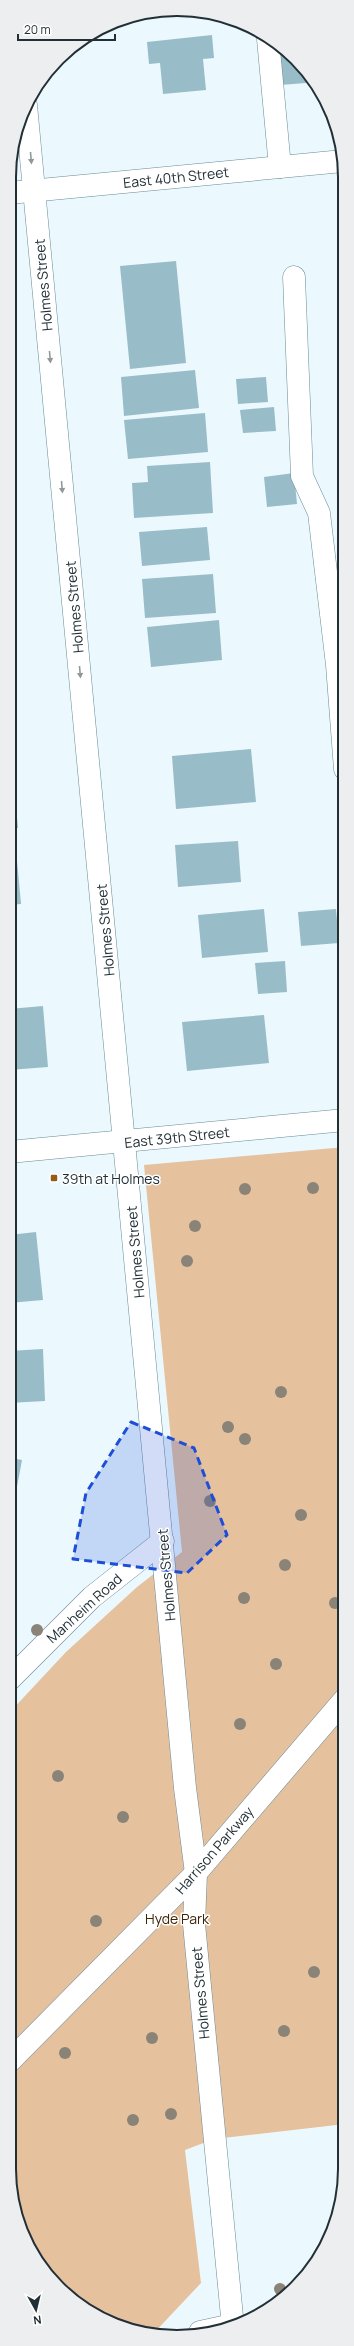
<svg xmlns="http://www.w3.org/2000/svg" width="354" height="2346" font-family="Manrope,sans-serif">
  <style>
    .green { fill: #e6c19e }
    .building { fill: #99bcc9 }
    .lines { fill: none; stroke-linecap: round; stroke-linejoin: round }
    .minor-casing { stroke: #698a97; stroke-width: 23 }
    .major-casing { stroke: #698a97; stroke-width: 23 }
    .minor { stroke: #fff; stroke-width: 22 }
    .major { stroke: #fff; stroke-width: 22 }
    .tree { fill: #8a8377 }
    .oneway { fill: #90989a }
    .marked { fill: #1d4ed8; fill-opacity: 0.2; stroke: #1d4ed8; stroke-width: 3; stroke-dasharray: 8 5; stroke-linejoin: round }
    .poi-dot { fill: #945c17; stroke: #fff; stroke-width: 1.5 }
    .labels { text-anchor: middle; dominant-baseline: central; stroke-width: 3; stroke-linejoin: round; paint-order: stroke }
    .street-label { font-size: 14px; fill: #223036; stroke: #fff }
    .poi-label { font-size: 14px; fill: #223036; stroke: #fff; text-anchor: start }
    .park-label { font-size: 14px; fill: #3b2308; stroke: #fff }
    .rim { fill: none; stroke: #223036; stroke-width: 2 }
  </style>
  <rect width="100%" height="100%" fill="#ebf9fe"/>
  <!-- green -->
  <path class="green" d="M345,1147V2124L214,2139L185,2150L201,2283L153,2334L112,2324L58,2288L22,2233L9,2169V1713L66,1652L137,1587L182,1552L144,1165Z"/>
  <!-- building -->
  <g class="building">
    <path d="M212,35L214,58L203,59L206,90L163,94L160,63L149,64L147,42Z"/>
    <path d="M277,45L296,58L306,73V83L280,85Z"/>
    <path d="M176,261L186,363L130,369L120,266Z"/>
    <path d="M195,370L199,408L124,416L121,377Z"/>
    <path d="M266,377L268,402L238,404L236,379Z"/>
    <path d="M274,407L276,431L243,433L240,410Z"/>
    <path d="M205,413L208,452L128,459L124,420Z"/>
    <path d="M210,462L213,513L134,518L132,483L148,482L147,466Z"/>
    <path d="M294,473L297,504L267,507L264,477Z"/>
    <path d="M207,527L210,560L142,566L139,532Z"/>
    <path d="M213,574L216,613L145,618L142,579Z"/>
    <path d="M219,620L222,660L151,667L147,627Z"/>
    <path d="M9,659L14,687H9Z"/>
    <path d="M251,749L256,802L176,809L172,756Z"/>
    <path d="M9,776H13L18,828L9,829Z"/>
    <path d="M238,841L241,882L178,887L175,845Z"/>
    <path d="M9,850H16L21,904L9,905Z"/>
    <path d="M264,909L268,952L202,958L198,915Z"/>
    <path d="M336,909L339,943L301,946L298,912Z"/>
    <path d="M285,961L287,992L258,994L255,963Z"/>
    <path d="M43,1006L48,1067L9,1070V1009Z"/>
    <path d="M264,1015L269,1063L187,1071L182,1022Z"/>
    <path d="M36,1232L43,1300L9,1303V1235Z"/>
    <path d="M43,1349L45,1401L9,1403V1351Z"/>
    <path d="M9,1435L14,1436L11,1458L22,1460L14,1503L9,1502Z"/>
    <path d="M341,2193L337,2209L336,2194Z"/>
  </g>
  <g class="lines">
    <defs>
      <g id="minor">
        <path d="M268,39L280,167"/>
        <path d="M26,105L185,1788L196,1873L194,1924L233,2327"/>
        <path d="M9,193L343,161"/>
        <path d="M294,277L302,476L319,513L337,665L345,769"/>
        <path d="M9,1680L92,1597L163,1541"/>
        <path d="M9,2062L196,1873L345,1699"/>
        <path d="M200,2332L232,2325"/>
      </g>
      <path id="major" d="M9,1152L345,1120"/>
    </defs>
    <!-- minor casing -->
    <use href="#minor" class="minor-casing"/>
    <!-- major casing -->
    <use href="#major" class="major-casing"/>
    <!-- minor -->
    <use href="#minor" class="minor"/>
    <!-- major -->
    <use href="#major" class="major"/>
  </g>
  <!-- trees -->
  <g class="tree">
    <circle cx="313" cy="1188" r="6"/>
    <circle cx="245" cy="1189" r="6"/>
    <circle cx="195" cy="1226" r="6"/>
    <circle cx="187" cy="1261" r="6"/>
    <circle cx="281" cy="1392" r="6"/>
    <circle cx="228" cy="1427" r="6"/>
    <circle cx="245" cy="1439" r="6"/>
    <circle cx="210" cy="1501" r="6"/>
    <circle cx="301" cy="1515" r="6"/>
    <circle cx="285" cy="1565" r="6"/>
    <circle cx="244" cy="1598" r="6"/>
    <circle cx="335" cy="1603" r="6"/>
    <circle cx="37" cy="1630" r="6"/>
    <circle cx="276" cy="1664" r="6"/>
    <circle cx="240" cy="1724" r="6"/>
    <circle cx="58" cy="1776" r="6"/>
    <circle cx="123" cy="1817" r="6"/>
    <circle cx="96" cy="1921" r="6"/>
    <circle cx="314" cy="1972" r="6"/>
    <circle cx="284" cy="2031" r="6"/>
    <circle cx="152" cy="2038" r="6"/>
    <circle cx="65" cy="2053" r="6"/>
    <circle cx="171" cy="2114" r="6"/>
    <circle cx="133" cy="2120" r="6"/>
    <circle cx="280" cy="2289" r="6"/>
  </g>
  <!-- one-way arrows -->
  <defs><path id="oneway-solid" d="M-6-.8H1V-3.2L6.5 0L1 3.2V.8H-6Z"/></defs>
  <g class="oneway">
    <use href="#oneway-solid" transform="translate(31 158) rotate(85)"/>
    <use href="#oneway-solid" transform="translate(50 357) rotate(85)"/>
    <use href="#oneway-solid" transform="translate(62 487) rotate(85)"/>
    <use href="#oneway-solid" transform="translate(80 672) rotate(85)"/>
  </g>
  <!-- marked area -->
  <path class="marked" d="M131,1422L194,1448L227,1535L187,1573L73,1559L86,1493Z"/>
  <!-- markers -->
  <rect class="poi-dot" x="50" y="1174" width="8" height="8" rx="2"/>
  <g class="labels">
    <!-- street labels -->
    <g class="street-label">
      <text transform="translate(176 177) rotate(-6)">East 40th Street</text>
      <text transform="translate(43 285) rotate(-95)">Holmes Street</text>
      <text transform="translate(74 607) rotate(-95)">Holmes Street</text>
      <text transform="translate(105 930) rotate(-95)">Holmes Street</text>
      <text transform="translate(177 1137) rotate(-6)">East 39th Street</text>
      <text transform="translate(135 1252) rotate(-95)">Holmes Street</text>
      <text transform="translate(166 1575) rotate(-95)">Holmes Street</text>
      <text transform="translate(84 1608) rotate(-42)">Manheim Road</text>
      <text transform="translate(214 1850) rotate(-49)">Harrison Parkway</text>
      <text transform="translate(200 1993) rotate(-95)">Holmes Street</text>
    </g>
    <!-- poi labels -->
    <g class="poi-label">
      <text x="62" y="1178">39th at Holmes</text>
    </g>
    <!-- park labels -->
    <g class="park-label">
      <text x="177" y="1918">Hyde Park</text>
    </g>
  </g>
  <!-- crop -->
  <path d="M0 0H354V2346H0ZM177 16H177A161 161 0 0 1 338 177V2169A161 161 0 0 1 177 2330H177A161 161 0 0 1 16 2169V177A161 161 0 0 1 177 16Z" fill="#edeeef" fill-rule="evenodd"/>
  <path class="rim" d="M177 16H177A161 161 0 0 1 338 177V2169A161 161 0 0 1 177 2330H177A161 161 0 0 1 16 2169V177A161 161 0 0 1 177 16Z"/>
  <!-- north arrow -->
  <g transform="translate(36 2310) rotate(172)" stroke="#ffffff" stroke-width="3" paint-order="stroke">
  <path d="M0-3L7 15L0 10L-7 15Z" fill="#223036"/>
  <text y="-6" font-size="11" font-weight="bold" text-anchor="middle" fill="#223036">N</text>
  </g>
  <!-- scale -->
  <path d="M18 34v6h97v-6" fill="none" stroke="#223036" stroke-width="2"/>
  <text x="24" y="34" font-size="12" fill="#223036" stroke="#ffffff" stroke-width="3" paint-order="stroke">20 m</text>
</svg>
